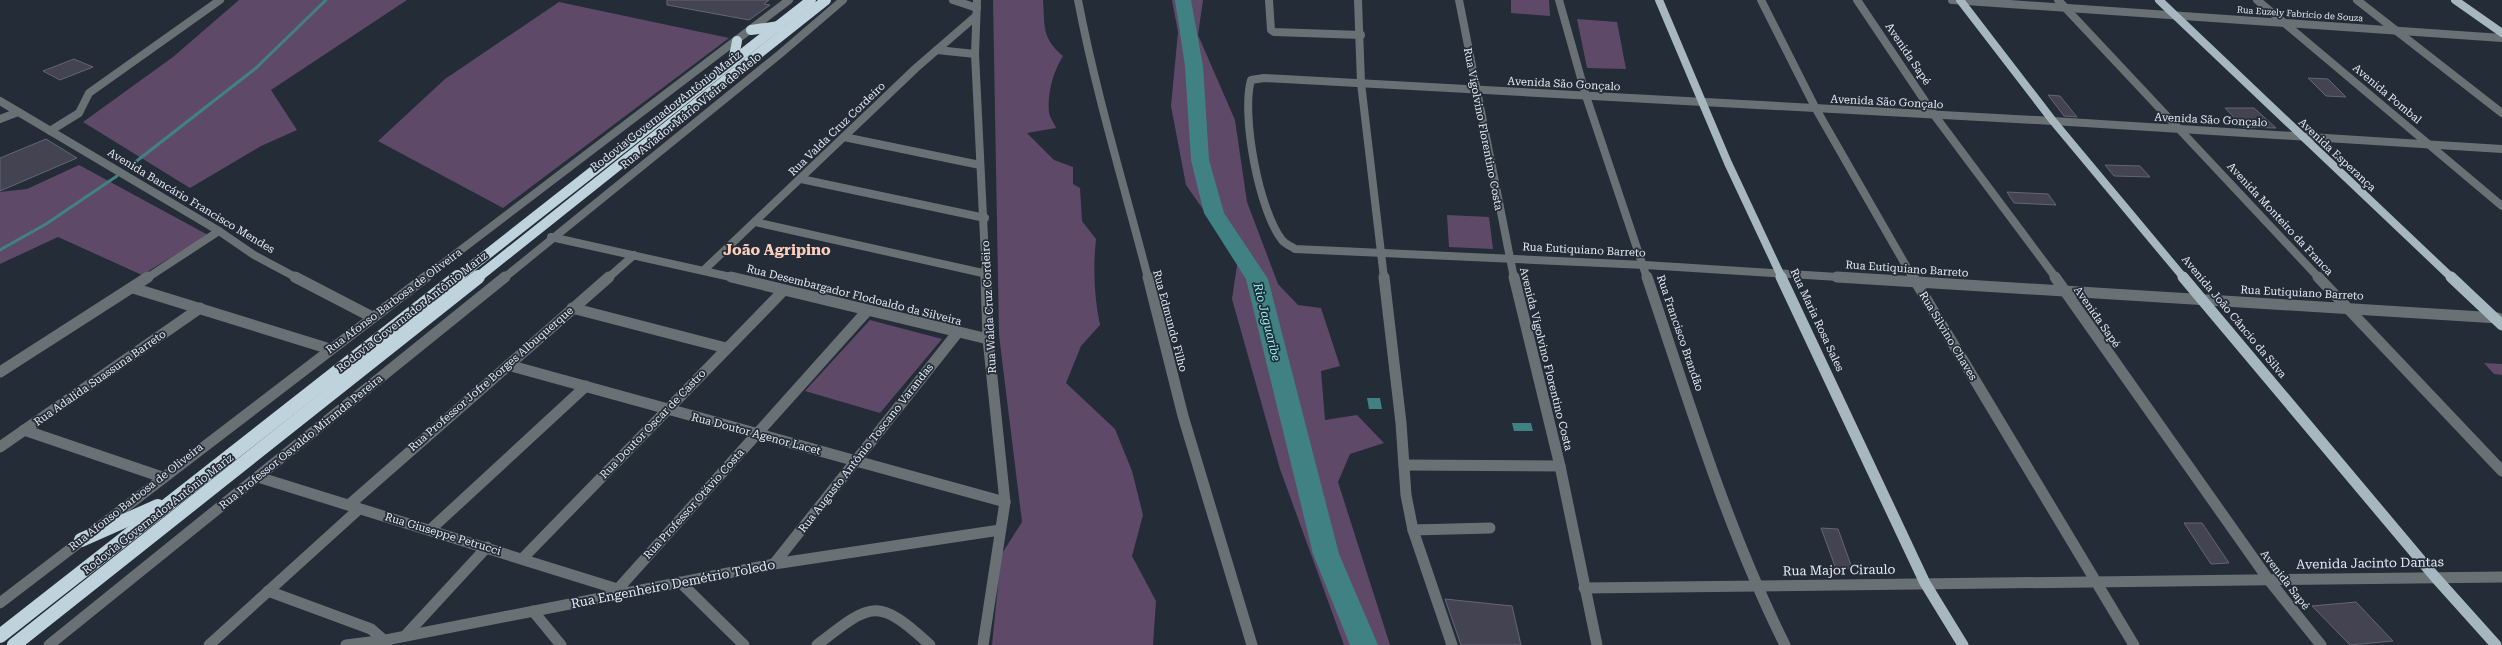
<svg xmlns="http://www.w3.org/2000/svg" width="2502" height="645" font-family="'Roboto Serif',serif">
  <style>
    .green { fill: #5f4969 }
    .water { fill: #408284 }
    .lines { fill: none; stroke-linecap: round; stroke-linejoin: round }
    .stream { stroke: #408284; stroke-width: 3 }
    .river { fill: #408284; fill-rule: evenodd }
    .building { fill: #434352; stroke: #656575 }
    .minor-far1 { stroke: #697175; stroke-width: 8 }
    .minor { stroke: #697175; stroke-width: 11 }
    .major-far1 { stroke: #a7b7bf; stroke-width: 8 }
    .major { stroke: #a7b7bf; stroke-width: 11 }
    .highway-far1 { stroke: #bfd3dc; stroke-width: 10 }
    .highway { stroke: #bfd3dc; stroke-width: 14 }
    .labels { text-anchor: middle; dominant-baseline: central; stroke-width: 3.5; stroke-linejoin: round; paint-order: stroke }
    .far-street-label { font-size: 9px; fill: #e4eaf2; stroke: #232c37 }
    .street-label { font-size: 11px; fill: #e4eaf2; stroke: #232c37 }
    .water-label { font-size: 12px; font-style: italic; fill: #8cf4f7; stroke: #232c37 }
    .near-street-label { font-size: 13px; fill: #e4eaf2; stroke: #232c37 }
    .district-label { font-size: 15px; font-weight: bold; fill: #fecebc; stroke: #232c37 }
  </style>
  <rect width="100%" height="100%" fill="#232c37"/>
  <!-- green -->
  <g class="green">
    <path d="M239,0H407L271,90L297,130L261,146L190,188L83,122L173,57Z"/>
    <path d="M993,0H1043C1045,25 1041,38 1063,56C1053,72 1047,94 1049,113C1050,118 1054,123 1056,128L1027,133L1054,160L1073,167V184L1080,188L1082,221L1096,239C1093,268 1094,296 1100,325L1081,346L1066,383L1115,429L1132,471L1143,515L1132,556L1156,601L1153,645H992L1001,555L1022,522L999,335Z"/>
    <path d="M1172,0H1203L1198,35L1235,120L1247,202L1278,284L1298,305L1321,308L1340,366L1321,371L1325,420L1357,415L1384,443L1350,454L1338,482L1390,645H1344L1280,469L1232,299L1238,259L1186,185L1171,106L1178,32Z"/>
    <path d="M1511,0H1549L1550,16L1511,13Z"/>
    <path d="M559,2L729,38L503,208L378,141L445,79Z"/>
    <path d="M1577,19L1617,22L1626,69L1587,68Z"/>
    <path d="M79,165L208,235L142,275L58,237L0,264V192L27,189Z"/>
    <path d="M1447,215L1489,217L1493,249L1449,247Z"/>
    <path d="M870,320L942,339L880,413L805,391Z"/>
    <path d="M2484,363L2502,364V375L2494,374Z"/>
  </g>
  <!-- water -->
  <g class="water">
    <path d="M1367,398H1380L1382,409H1369Z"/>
    <path d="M1512,423H1531L1533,431H1514Z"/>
  </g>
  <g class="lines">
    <!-- stream -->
    <g class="stream">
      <path d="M129,167L256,68L326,0"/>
      <path d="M0,250L46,224L117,176"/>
    </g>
    <!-- river -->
    <path class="river" d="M1175,0H1191L1203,66L1209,160L1224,213L1268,279L1339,554L1378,645H1350L1313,554L1246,279L1204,213L1191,160L1185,66Z"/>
  </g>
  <!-- building -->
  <g class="building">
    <path d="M667,0H769L764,4L770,5L749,20L667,5Z"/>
    <path d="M74,59L93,67L60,80L43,71Z"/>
    <path d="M2308,78L2328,79L2346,97L2326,96Z"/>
    <path d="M2048,95L2060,96L2077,117L2064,116Z"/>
    <path d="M2225,108H2254L2276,128L2243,127Z"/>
    <path d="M46,139L77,158L0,191V158Z"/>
    <path d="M2105,165L2140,166L2150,177L2114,176Z"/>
    <path d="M2007,192L2048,194L2056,205L2014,203Z"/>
    <path d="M2184,523H2202L2229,563L2211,564Z"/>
    <path d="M1821,528L1838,529L1852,568L1836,569Z"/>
    <path d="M1445,599L1512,606L1521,645H1461Z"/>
    <path d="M2356,602L2393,641L2350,645L2312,606Z"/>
  </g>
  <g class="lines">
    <!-- minor-far1 -->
    <g class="minor-far1">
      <path d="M953,0L977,8"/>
      <path d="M977,0L975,54L986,278"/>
      <path d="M1078,0C1096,94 1124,185 1148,278"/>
      <path d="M1269,0L1271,30L1274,32L1361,35"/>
      <path d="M1358,0L1361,83L1384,278"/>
      <path d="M1459,0L1514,278"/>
      <path d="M1559,0L1586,96L1647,278"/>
      <path d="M1761,0L1816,109L1913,278"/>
      <path d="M1857,0L1935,116L2056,278"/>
      <path d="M1952,0L2502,38"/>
      <path d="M2058,0L2319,278"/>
      <path d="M2257,0L2502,206"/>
      <path d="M2357,0L2502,113"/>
      <path d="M937,50L975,54"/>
      <path d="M0,101L219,231L254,255L297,278"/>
      <path d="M0,119L18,112"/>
      <path d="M50,131L79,113L89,93L220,0"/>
      <path d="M844,137L980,165"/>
      <path d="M801,179L985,218"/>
      <path d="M755,222L987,274"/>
      <path d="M551,237L735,278"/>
      <path d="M704,270L916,68L976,16"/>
      <path d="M147,278L219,231"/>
      <path d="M424,278L789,0"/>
      <path d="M504,278L780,54L843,0"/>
      <path d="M608,278L634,255"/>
      <path d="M1854,278L1645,265L1295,249C1291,246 1285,244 1282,240C1259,211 1241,115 1251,80L1264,78L2053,121L2502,149"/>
    </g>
    <!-- minor -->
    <g class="minor">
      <path d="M295,277L372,317"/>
      <path d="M731,277L988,339"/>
      <path d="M1148,277L1183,416L1252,645"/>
      <path d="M1384,277L1401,423L1406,495L1413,530L1452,645"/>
      <path d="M1514,277L1560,466L1597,645"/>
      <path d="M1647,277C1689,401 1726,527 1785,645"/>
      <path d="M1837,277L2498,318"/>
      <path d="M1913,277L2134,645"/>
      <path d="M2055,277L2268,579L2321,645"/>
      <path d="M2318,277L2502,471"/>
      <path d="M133,288L330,349"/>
      <path d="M572,308L726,348"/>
      <path d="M508,365L1005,502"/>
      <path d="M0,372L148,277"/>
      <path d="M24,430L162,477"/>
      <path d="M0,447L200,308"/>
      <path d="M1404,465L1560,466"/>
      <path d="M258,477L627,592"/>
      <path d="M349,505L609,277"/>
      <path d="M430,530L586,386"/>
      <path d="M1413,530L1490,528"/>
      <path d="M523,558L783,291"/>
      <path d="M774,564L958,332"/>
      <path d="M680,582L744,645"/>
      <path d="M1584,588L2502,577"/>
      <path d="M618,589L867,311"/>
      <path d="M268,591L371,629L387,643"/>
      <path d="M0,603L426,277"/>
      <path d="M533,611L561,645"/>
      <path d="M405,636L487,547"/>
      <path d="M49,645L505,277"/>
      <path d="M209,645L359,509"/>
      <path d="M346,645L386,640L774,564L1000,530"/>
      <path d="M817,645C871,603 877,596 930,645"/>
      <path d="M983,645L1005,502L988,339L986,277"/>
    </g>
    <!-- major-far1 -->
    <g class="major-far1">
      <path d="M1659,0L1728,163L1782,278"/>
      <path d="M1960,0L2053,121L2184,278"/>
      <path d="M2159,0L2452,278"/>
      <path d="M2455,0L2502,33"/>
    </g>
    <!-- major -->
    <g class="major">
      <path d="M1781,277L1925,583L1963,645"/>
      <path d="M2183,277L2435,577L2496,645"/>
      <path d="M2451,277L2502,325"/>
    </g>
    <!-- highway-far1 -->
    <g class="highway-far1">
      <path d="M751,30L779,26"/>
      <path d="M733,62L737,41"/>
      <path d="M457,278L811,0"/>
      <path d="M477,278L826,0"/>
    </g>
    <!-- highway -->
    <g class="highway">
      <path d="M81,540L158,506"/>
      <path d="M0,636L458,277"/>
      <path d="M14,645L478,277"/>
    </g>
  </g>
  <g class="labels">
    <!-- far-street labels -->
    <g class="far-street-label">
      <text transform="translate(2300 14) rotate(4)">Rua Euzely Fabrício de Souza</text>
    </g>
    <!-- street labels -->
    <g class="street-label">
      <text transform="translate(1908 54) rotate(56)">Avenida Sapé</text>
      <text transform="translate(1564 84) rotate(3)">Avenida São Gonçalo</text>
      <text transform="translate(2387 94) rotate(40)">Avenida Pombal</text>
      <text transform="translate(1887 102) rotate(3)">Avenida São Gonçalo</text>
      <text transform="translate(666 111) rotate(-38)">Rodovia Governador Antônio Mariz</text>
      <text transform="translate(691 111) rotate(-39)">Rua Aviador Mário Vieira de Melo</text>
      <text transform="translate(2211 120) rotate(3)">Avenida São Gonçalo</text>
      <text transform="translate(837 129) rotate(-44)">Rua Valda Cruz Cordeiro</text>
      <text transform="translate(1483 129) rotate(79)">Rua Vigolvino Florentino Costa</text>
      <text transform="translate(2337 155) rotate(43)">Avenida Esperança</text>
      <text transform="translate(191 201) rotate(31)">Avenida Bancário Francisco Mendes</text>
      <text transform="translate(2280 219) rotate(47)">Avenida Monteiro da Franca</text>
      <text transform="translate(1584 250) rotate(3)">Rua Eutiquiano Barreto</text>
      <text transform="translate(1907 269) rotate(4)">Rua Eutiquiano Barreto</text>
      <text transform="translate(2302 293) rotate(3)">Rua Eutiquiano Barreto</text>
      <text transform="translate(854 295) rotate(14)">Rua Desembargador Flodoaldo da Silveira</text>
      <text transform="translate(394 301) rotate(-37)">Rua Afonso Barbosa de Oliveira</text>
      <text transform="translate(989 307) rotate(-93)">Rua Walda Cruz Cordeiro</text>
      <text transform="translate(412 312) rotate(-38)">Rodovia Governador Antônio Mariz</text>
      <text transform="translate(2097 317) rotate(55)">Avenida Sapé</text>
      <text transform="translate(2234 317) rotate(50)">Avenida João Câncio da Silva</text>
      <text transform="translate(1817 320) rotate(65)">Rua Maria Rosa Sales</text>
      <text transform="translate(1170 321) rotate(75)">Rua Edmundo Filho</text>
      <text transform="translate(1680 333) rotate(71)">Rua Francisco Brandão</text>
      <text transform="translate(1948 336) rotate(59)">Rua Silvino Chaves</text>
      <text transform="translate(1546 359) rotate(76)">Avenida Vigolvino Florentino Costa</text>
      <text transform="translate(100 378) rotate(-35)">Rua Adalida Suassuna Barreto</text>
      <text transform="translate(491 379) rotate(-41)">Rua Professor Jofre Borges Albuquerque</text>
      <text transform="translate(653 424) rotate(-46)">Rua Doutor Oscar de Castro</text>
      <text transform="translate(756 434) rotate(15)">Rua Doutor Agenor Lacet</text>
      <text transform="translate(301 442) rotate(-39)">Rua Professor Osvaldo Miranda Pereira</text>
      <text transform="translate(866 448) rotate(-52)">Rua Augusto Antônio Toscano Varandas</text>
      <text transform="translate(136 497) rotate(-38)">Rua Afonso Barbosa de Oliveira</text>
      <text transform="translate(694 504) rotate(-48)">Rua Professor Otávio Costa</text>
      <text transform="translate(158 514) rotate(-38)">Rodovia Governador Antônio Mariz</text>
      <text transform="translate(443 534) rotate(17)">Rua Giuseppe Petrucci</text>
      <text transform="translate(2285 580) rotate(52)">Avenida Sapé</text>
    </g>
    <!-- water labels -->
    <g class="water-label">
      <text transform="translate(1267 322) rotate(76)">Rio Jaguaribe</text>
    </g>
    <!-- near-street labels -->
    <g class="near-street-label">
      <text transform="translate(2370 563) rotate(-1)">Avenida Jacinto Dantas</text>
      <text transform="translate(1839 570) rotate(-1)">Rua Major Ciraulo</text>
      <text transform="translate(673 584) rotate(-11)">Rua Engenheiro Demétrio Toledo</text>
    </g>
    <!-- district labels -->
    <g class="district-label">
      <text x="777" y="250">João Agripino</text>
    </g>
  </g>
</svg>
